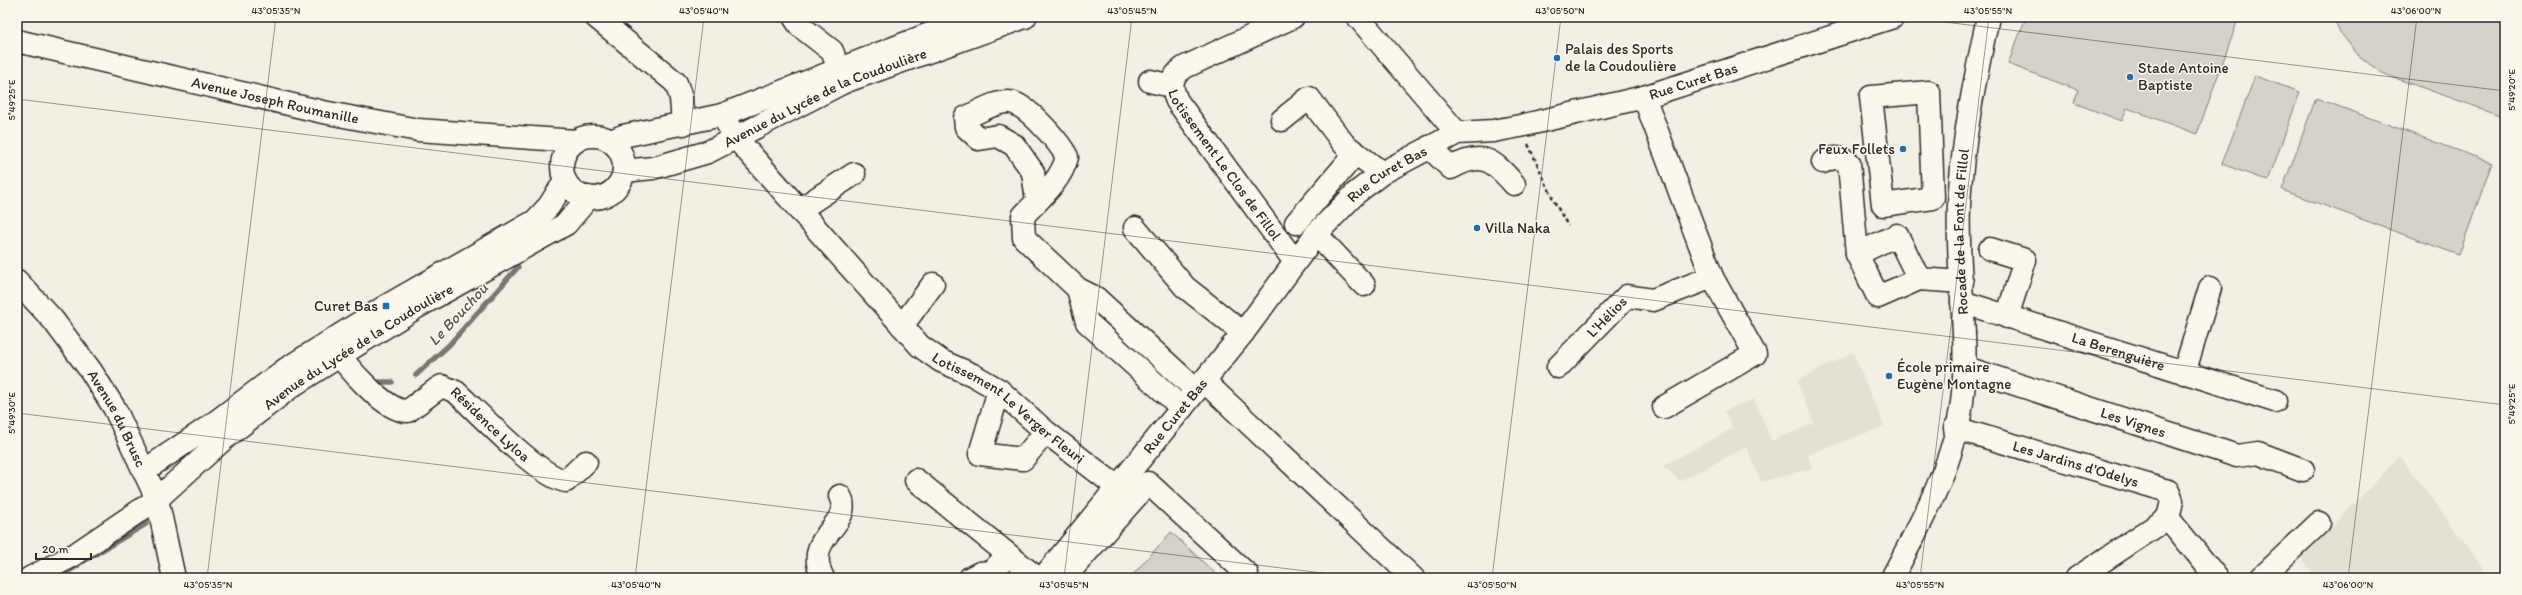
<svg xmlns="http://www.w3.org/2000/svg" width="2522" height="595" font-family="Itim,sans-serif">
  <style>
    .built { fill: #e4e0d6 }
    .green { fill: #d5d2c9; stroke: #807e7a }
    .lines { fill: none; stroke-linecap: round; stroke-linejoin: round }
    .stream { stroke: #787772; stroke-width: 5.5 }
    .minor-casing { stroke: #2b2b2b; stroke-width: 25 }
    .path { stroke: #2b2b2b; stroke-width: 2.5; stroke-dasharray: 4 3; stroke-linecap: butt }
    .minor { stroke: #fbf7ec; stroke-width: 22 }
    .ticks { fill: none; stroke: #2b2b2b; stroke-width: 1; stroke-opacity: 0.45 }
    .poi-dot { fill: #1f6fb2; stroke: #fbf7ec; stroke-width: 1.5 }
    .labels { text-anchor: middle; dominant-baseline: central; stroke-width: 3; stroke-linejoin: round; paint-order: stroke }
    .poi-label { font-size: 15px; fill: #2b2b2b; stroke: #fbf7ec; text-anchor: start }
    .street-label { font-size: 15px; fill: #2b2b2b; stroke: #fbf7ec }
    .water-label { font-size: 16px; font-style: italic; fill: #585755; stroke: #fbf7ec }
    .neatline { fill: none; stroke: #2b2b2b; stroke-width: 1.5 }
    .ticks-label { font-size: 10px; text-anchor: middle; fill: #2b2b2b }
  </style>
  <rect width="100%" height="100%" fill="#f3efe4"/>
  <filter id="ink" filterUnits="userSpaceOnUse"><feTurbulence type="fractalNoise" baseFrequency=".025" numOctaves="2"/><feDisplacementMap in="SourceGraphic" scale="8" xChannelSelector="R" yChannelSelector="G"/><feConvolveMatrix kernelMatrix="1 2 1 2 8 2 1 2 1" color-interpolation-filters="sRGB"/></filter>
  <g filter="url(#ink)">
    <!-- built -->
    <g class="built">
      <path d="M1853,352L1884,426L1808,455L1812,468L1761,482L1747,447L1680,481L1663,466L1733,428L1724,411L1754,399L1772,441L1814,423L1797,381Z"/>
      <path d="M2400,456L2484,569L2474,578H2318L2301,559Z"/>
    </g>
    <!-- green -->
    <g class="green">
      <path d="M2026,17H2239L2197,134L2127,108L2122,121L2074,103L2078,90L2008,64Z"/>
      <path d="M2333,17H2505V117L2381,73L2358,55L2340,32Z"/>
      <path d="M2255,76L2300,92L2268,181L2222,164Z"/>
      <path d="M2316,98L2492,163L2459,255L2282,190Z"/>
      <path d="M1171,532L1218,576L1216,578H1130Z"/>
    </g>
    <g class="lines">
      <!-- stream -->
      <g class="stream">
        <path d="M416,375L449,345L518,267"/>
        <path d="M380,382H392"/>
        <path d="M84,561L146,524"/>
        <path d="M56,578L77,566"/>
      </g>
      <defs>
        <g id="minor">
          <path d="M596,17L676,83L681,98L683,124"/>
          <path d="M794,17L800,26L832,51L844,82"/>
          <path id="s1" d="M1293,17L1185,67C1170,77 1170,85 1177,101L1295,262"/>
          <path d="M1358,17L1457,133"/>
          <path id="s2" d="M17,41L323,112L418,130L576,141"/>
          <path d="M1150,81L1171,86"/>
          <path d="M1929,92L1933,198L1883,205L1871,97Z"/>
          <path d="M1644,97L1712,277L1755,354L1664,407"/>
          <path id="s3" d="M722,115L736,138L920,346L941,361L973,375L999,390L1046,432L1117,487"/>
          <path d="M1282,120L1309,98L1344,144L1382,173"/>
          <circle cx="593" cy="167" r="31"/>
          <path d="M611,141L623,136L722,115L973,17"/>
          <path d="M1429,147L1451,168C1482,150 1493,160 1514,184"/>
          <path d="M1823,162C1833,157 1839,156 1849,163L1857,254L1878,297L1919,279"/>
          <path id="s4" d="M624,171L653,168L708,152L844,82L1025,17"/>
          <path d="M1037,201L1033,172L1014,145L998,136L979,139L966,127L965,118C977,113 995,101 1009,102C1025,102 1060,143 1067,157C1061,181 1040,198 1023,216L1024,238L1078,289L1096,298L1196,390"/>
          <path d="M799,210L854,174"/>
          <path d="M1296,223L1356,153"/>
          <path d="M1135,228L1185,287L1243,333"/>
          <path d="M1316,234L1364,285"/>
          <path d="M1990,249L2025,260L2007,317"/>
          <path d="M1857,254L1897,235L1919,279L1962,282"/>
          <path id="s5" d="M17,281L53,320L91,371L115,409L157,499L174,578"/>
          <path d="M1078,289L1087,322L1182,408"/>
          <path id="s6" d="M1962,302L2275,401"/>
          <path d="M902,326L933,284"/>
          <path id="s7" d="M331,344C344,363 384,412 408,411L437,389L442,386L456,392C479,413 539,477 566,481L586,462"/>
          <path id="s8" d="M1558,367L1627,296L1653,300L1712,277"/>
          <path id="s9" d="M1963,367L2237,456L2258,453L2303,470"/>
          <path d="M2184,373L2210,288"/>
          <path d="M1204,381L1413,578"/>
          <path d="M999,390L980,454L1023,459L1046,432"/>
          <path id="s10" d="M1955,428L2168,491L2172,501L2168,518L2217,578"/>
          <path d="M145,470L213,424L286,369L386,306L535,221L549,206L565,181"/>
          <path d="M916,480L1037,578"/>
          <path id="s11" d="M30,578L74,555L157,499L225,438L292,386L417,307L566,224L589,197"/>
          <path d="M823,578C801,535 855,526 840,496"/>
          <path d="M970,578L980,573L991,572L1008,555"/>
          <path id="s12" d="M1043,578L1243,333L1316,234L1356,193L1382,173L1457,133L1493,131L1520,126L1644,97L1893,17"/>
          <path d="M1064,578L1148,483L1247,574L1244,578"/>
          <path id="s13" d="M1892,578C1921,522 1954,465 1962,402C1970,337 1956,270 1959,205C1962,142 1975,79 1988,17"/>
          <path d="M2077,578L2168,518"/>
          <path d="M2261,578L2319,523"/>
        </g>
      </defs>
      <!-- minor casing -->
      <use href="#minor" class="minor-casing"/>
      <!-- path -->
      <path class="path" d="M1528,144L1555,203L1568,226"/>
      <!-- minor -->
      <use href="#minor" class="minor"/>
    </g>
  </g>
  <!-- ticks -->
  <path class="ticks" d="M1904,17L2505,91M17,99L2505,405M17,413L1363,578M207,578L276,17M635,578L704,17M1064,578L1132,17M1492,578L1561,17M1920,578L1989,17M2348,578L2417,17"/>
  <!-- markers -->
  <g class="poi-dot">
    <circle cx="1557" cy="58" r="4"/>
    <circle cx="2130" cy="77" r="4"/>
    <circle cx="1903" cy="149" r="4"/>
    <circle cx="1477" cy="228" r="4"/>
    <rect x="382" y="302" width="8" height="8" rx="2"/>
    <circle cx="1889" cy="376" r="4"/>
  </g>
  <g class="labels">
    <!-- poi labels -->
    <g class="poi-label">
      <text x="1565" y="49">Palais des Sports<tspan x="1565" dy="17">de la Coudoulière</tspan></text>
      <text x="2138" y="68">Stade Antoine<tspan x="2138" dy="17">Baptiste</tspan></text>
      <text x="1895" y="149" text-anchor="end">Feux Follets</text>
      <text x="1485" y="228">Villa Naka</text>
      <text x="378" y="306" text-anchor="end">Curet Bas</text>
      <text x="1897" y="367">École primaire<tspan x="1897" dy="17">Eugène Montagne</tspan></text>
    </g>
    <!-- street labels -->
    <g class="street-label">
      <text stroke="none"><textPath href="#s12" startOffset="857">Rue Curet Bas</textPath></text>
      <text stroke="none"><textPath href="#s4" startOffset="216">Avenue du Lycée de la Coudoulière</textPath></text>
      <text stroke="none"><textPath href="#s2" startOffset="265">Avenue Joseph Roumanille</textPath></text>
      <text stroke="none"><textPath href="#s1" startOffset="238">Lotissement Le Clos de Fillol</textPath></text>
      <text stroke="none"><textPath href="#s12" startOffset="533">Rue Curet Bas</textPath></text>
      <text stroke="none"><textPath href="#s13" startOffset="361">Rocade de la Font de Fillol</textPath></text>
      <text stroke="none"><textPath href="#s8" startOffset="70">L'Hélios</textPath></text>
      <text stroke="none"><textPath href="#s11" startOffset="403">Avenue du Lycée de la Coudoulière</textPath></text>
      <text stroke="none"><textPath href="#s6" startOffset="164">La Berenguière</textPath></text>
      <text stroke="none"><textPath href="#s3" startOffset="413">Lotissement Le Verger Fleuri</textPath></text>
      <text stroke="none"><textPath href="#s12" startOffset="209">Rue Curet Bas</textPath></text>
      <text stroke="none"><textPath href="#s5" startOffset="171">Avenue du Brusc</textPath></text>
      <text stroke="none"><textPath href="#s9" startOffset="179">Les Vignes</textPath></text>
      <text stroke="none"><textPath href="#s7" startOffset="209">Résidence Lyloa</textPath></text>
      <text stroke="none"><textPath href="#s10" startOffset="126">Les Jardins d'Odelys</textPath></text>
    </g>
    <!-- water labels -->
    <g class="water-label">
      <text transform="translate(458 314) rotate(-47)">Le Bouchou</text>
    </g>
  </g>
  <!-- margin -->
  <rect width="2522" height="595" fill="none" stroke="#fbf7ec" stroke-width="44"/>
  <!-- scale -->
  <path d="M36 553v6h55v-6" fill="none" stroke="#2b2b2b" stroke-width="2"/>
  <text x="42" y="553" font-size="12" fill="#2b2b2b" stroke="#fbf7ec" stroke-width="3" paint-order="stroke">20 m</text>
  <rect x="22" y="22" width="2478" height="551" class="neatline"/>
  <g class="ticks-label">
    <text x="276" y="14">43°05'35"N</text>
    <text x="704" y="14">43°05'40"N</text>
    <text x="1132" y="14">43°05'45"N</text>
    <text x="1560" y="14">43°05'50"N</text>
    <text x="1988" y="14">43°05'55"N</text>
    <text x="2416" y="14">43°06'00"N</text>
    <text transform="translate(2511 90) rotate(-90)" y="4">5°49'20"E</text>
    <text transform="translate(11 100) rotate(-90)" y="4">5°49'25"E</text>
    <text transform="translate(2511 404) rotate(-90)" y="4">5°49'25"E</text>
    <text transform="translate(11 413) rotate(-90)" y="4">5°49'30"E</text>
    <text x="208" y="588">43°05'35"N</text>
    <text x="636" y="588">43°05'40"N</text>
    <text x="1064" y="588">43°05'45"N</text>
    <text x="1492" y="588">43°05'50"N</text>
    <text x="1920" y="588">43°05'55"N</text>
    <text x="2348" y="588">43°06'00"N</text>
  </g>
</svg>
